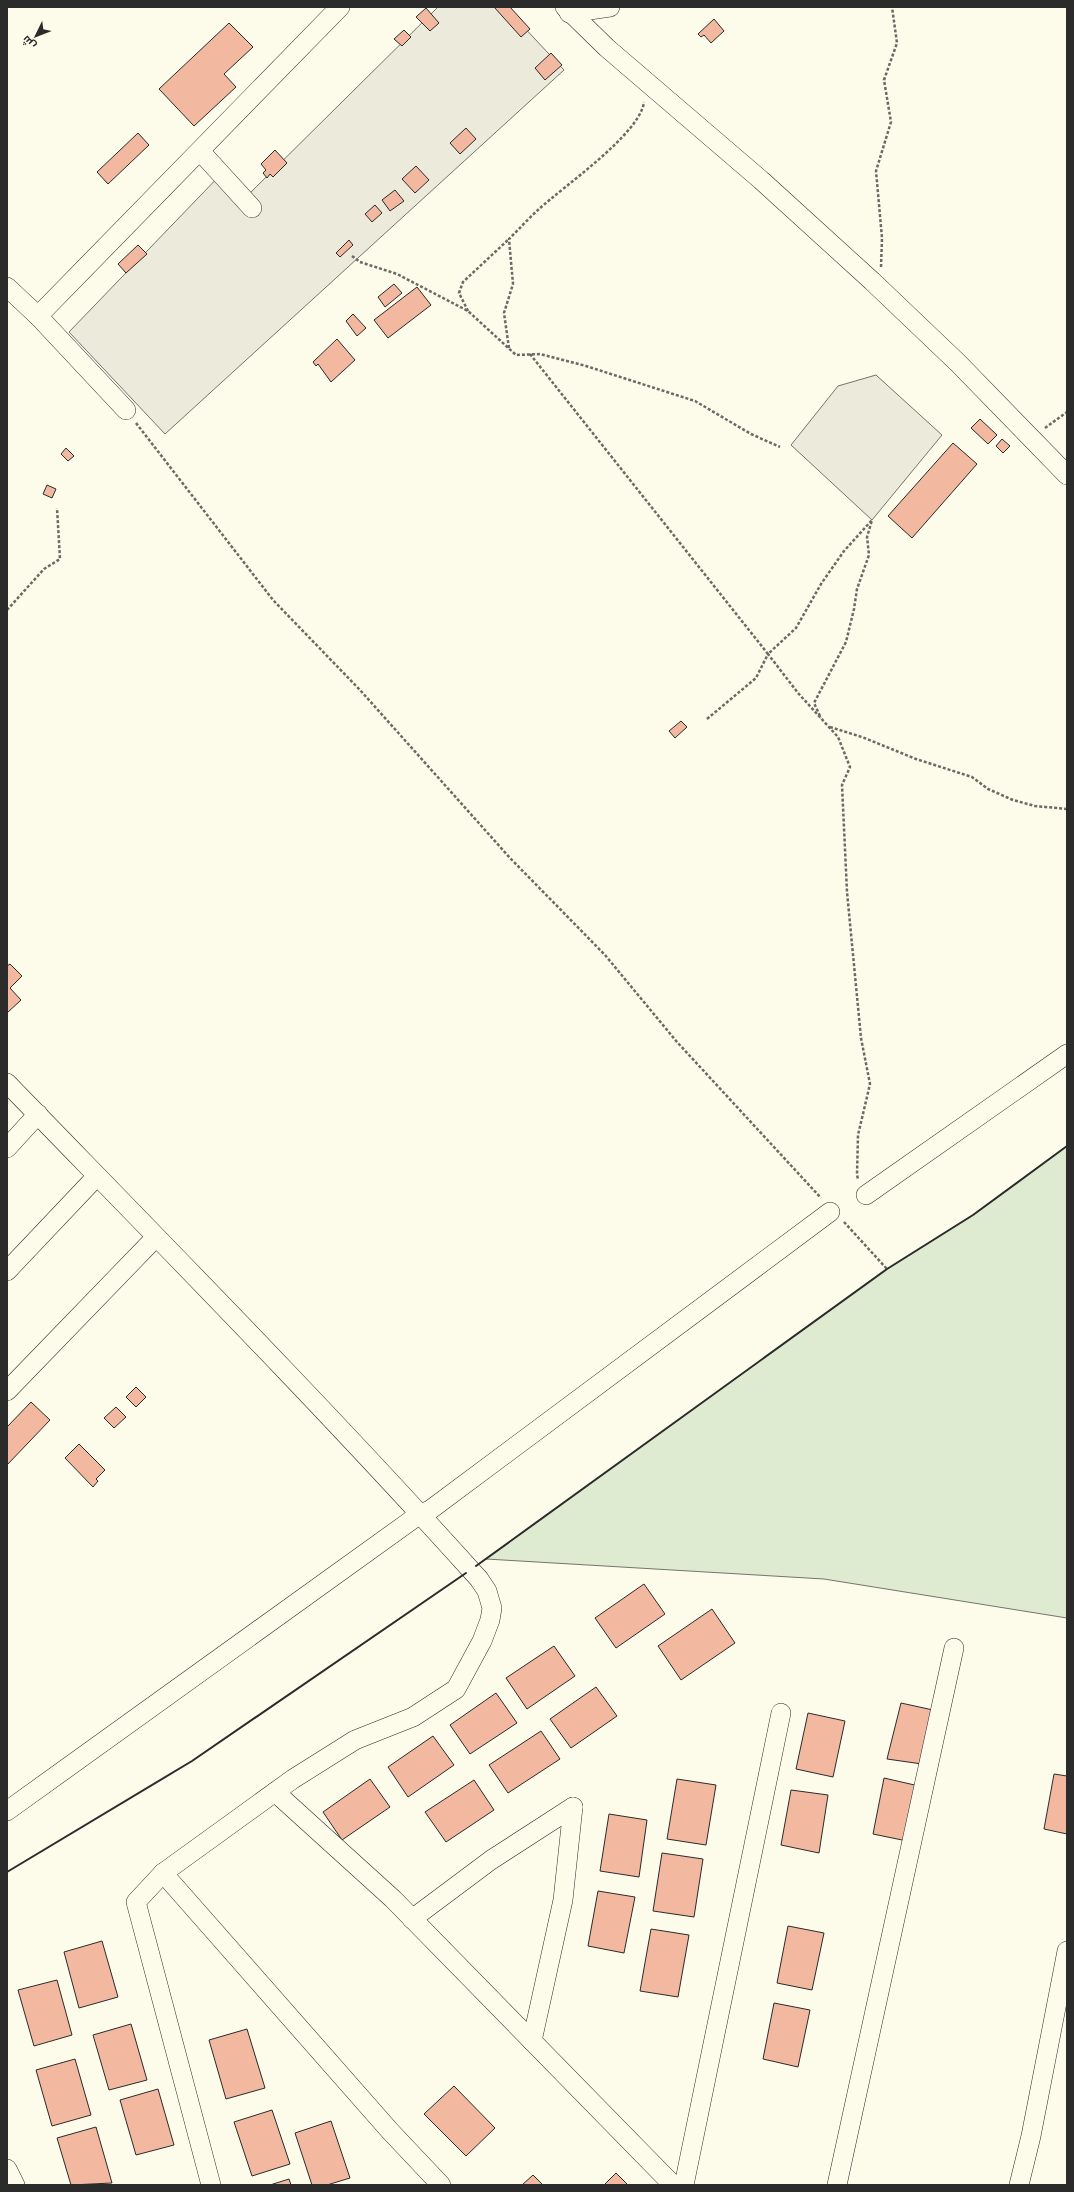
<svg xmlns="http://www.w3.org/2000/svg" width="1074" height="2192" font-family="'Archivo Narrow',Cairo,sans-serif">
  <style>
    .green { fill: #deebd1; stroke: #74746e }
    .parking { fill: #eceadb; stroke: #74746e }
    .building { fill: #f2b8a0; stroke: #2b2b2b }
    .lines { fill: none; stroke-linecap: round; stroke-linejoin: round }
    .minor-casing { stroke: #2b2b2b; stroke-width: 20 }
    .path { stroke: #6a6964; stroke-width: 2.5; stroke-dasharray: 3 2; stroke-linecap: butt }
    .minor { stroke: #fdfbea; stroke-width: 19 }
    .wall { stroke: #2b2b2b; stroke-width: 2 }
  </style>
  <rect width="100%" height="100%" fill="#fdfbea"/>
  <!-- green -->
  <path class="green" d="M1067,1146V1618L824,1579L486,1559L887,1269L973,1215Z"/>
  <!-- parking -->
  <g class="parking">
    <path d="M438,7H505L564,70L165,434L69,332L226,169L249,194Z"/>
    <path d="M876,375L942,435L872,520L791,445L838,386Z"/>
  </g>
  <!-- building -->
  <g class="building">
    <path d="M494,7H510L530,29L521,37Z"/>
    <path d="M426,8L439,23L430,31L416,17Z"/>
    <path d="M714,19L724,31L711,43L704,35L701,37L698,34Z"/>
    <path d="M229,23L253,47L224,74L236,87L194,126L159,89Z"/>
    <path d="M404,30L411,37L402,46L394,39Z"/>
    <path d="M551,53L562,65L545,80L535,68Z"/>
    <path d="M466,128L476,139L460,154L450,143Z"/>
    <path d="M138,133L149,145L108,184L97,172Z"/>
    <path d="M275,150L287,163L273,177L270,174L267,178L263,173L266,170L261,164Z"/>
    <path d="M416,166L429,180L415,193L402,179Z"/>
    <path d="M395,190L404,201L390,211L382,200Z"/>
    <path d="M375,205L382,213L372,222L365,214Z"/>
    <path d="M349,240L353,245L340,257L336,253Z"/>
    <path d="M138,245L147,254L126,273L118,264Z"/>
    <path d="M394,284L402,293L385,307L378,297Z"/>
    <path d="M417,287L431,305L388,338L374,320Z"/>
    <path d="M353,314L366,328L357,336L346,321Z"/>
    <path d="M337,339L355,360L331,382L318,364L316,366L313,362Z"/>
    <path d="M980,419L997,435L988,444L971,428Z"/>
    <path d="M1002,439L1010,446L1003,453L996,446Z"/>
    <path d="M953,443L977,464L912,538L888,516Z"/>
    <path d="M66,448L74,456L68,461L61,454Z"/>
    <path d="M47,485L56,489L52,498L43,494Z"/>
    <path d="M681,721L687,727L675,738L669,731Z"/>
    <path d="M10,964L22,976L10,988L21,1000L7,1013V966Z"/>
    <path d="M136,1387L146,1397L136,1407L126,1397Z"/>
    <path d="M31,1402L50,1420L7,1465V1427Z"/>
    <path d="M116,1407L126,1417L114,1428L104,1418Z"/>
    <path d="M79,1444L105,1470L96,1479L98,1481L93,1487L65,1458Z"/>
    <path d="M644,1584L665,1614L616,1648L595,1618Z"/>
    <path d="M712,1609L735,1643L681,1680L658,1646Z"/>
    <path d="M554,1646L575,1676L527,1709L506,1678Z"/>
    <path d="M596,1687L617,1716L571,1748L550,1719Z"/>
    <path d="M496,1693L517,1723L470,1754L450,1725Z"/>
    <path d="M901,1703L933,1710L922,1764L887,1759Z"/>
    <path d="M808,1713L845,1721L833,1777L796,1769Z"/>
    <path d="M541,1731L560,1759L508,1793L489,1765Z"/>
    <path d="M433,1736L454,1765L408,1797L388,1767Z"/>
    <path d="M1054,1774L1067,1776V1834L1044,1829Z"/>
    <path d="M884,1778L919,1786L907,1841L873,1834Z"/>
    <path d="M370,1779L390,1807L342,1840L323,1812Z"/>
    <path d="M677,1779L716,1785L706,1845L667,1839Z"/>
    <path d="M474,1780L494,1810L446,1842L425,1812Z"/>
    <path d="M791,1790L828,1795L819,1853L781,1845Z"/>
    <path d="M609,1814L647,1820L639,1877L600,1871Z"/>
    <path d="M662,1853L703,1859L694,1917L653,1911Z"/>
    <path d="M598,1891L635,1897L624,1953L588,1946Z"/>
    <path d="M788,1926L824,1933L812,1990L777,1983Z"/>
    <path d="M651,1929L689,1935L678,1997L640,1991Z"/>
    <path d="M102,1941L118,1997L79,2008L64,1952Z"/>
    <path d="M57,1980L72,2035L34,2046L18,1990Z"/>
    <path d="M774,2003L810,2010L798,2067L763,2059Z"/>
    <path d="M131,2024L147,2080L109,2090L93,2035Z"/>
    <path d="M247,2029L265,2088L226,2099L209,2040Z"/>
    <path d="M75,2059L91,2115L52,2126L36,2070Z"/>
    <path d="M454,2086L495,2128L466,2156L424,2114Z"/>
    <path d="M158,2089L174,2145L136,2155L120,2100Z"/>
    <path d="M272,2110L290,2164L252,2176L234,2122Z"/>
    <path d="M331,2121L350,2178L327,2185H312L295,2133Z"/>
    <path d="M96,2127L112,2183L71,2185L57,2138Z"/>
    <path d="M616,2173L628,2185H604Z"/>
    <path d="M533,2175L543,2185H522Z"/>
    <path d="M289,2179L291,2185H270Z"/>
  </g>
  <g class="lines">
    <defs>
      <g id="minor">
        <path d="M565,7L607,48L761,180L872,281L958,363L1067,475"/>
        <path d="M569,13L610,7"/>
        <path d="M200,151L252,208"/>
        <path d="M7,287L38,316L126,410"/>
        <path d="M38,316L340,7"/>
        <path d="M7,1083C166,1247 326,1409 479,1579L487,1591L492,1608L490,1620L482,1641L456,1689L413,1717L355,1740L293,1779L163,1873L136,1902L211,2185"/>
        <path d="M7,1148L38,1114"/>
        <path d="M866,1195L1067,1054"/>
        <path d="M7,1271L97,1176"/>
        <path d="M7,1391L156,1237"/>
        <path d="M275,1792L393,1899L673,2185"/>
        <path d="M7,1811L420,1514L430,1510L830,1212"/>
        <path d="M163,1873L390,2131L441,2185"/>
        <path d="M412,1919L491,1860L573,1807"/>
        <path d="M532,2041L563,1900L573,1807"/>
        <path d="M7,2169L15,2185"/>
        <path d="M684,2185L781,1713"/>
        <path d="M837,2185L954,1648"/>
        <path d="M1019,2185L1031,2136L1067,1951"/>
      </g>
    </defs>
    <!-- minor casing -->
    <use href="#minor" class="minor-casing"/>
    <!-- path -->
    <g class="path">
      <path d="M352,256L360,262L397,274L468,311L516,355L540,354L586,366L695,401L751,434L780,447"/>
      <path d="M881,267L882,238L876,171L891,122L884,80L897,43L892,7"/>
      <path d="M468,311L459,293L463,282L509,239"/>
      <path d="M509,348L504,313L513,284L509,239C519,229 529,218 539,209C564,186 640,134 644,102"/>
      <path d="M530,354L768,654L796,628L821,584L844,551L872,520L867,537L869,555L857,589L854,609L846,642L814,703L821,718"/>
      <path d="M136,423L273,600L360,690L510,858L605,955L677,1042L821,1198"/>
      <path d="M1045,428L1067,412"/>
      <path d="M7,610L44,569L60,559L57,508"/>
      <path d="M707,719L756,678L768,654L798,693L838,737L850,767L842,785L847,892L861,1038L870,1084L858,1135L857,1175L858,1179"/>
      <path d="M830,727L862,737L916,759L972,777L988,789L1013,800L1035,806L1067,809"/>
      <path d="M844,1222L887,1269"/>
    </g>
    <!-- minor -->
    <use href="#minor" class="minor"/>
    <!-- wall -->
    <g class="wall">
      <path d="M476,1566L887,1269L973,1215L1067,1146"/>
      <path d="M7,1872L192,1761L466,1573"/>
    </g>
  </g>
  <!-- border -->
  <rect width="1074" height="2192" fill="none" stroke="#2b2b2b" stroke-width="16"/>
  <!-- north arrow -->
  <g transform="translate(36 36) rotate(227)" stroke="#fdfbea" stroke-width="3" paint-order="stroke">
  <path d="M0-3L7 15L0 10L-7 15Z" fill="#2b2b2b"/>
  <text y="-6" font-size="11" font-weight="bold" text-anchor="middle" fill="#2b2b2b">ش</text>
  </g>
</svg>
